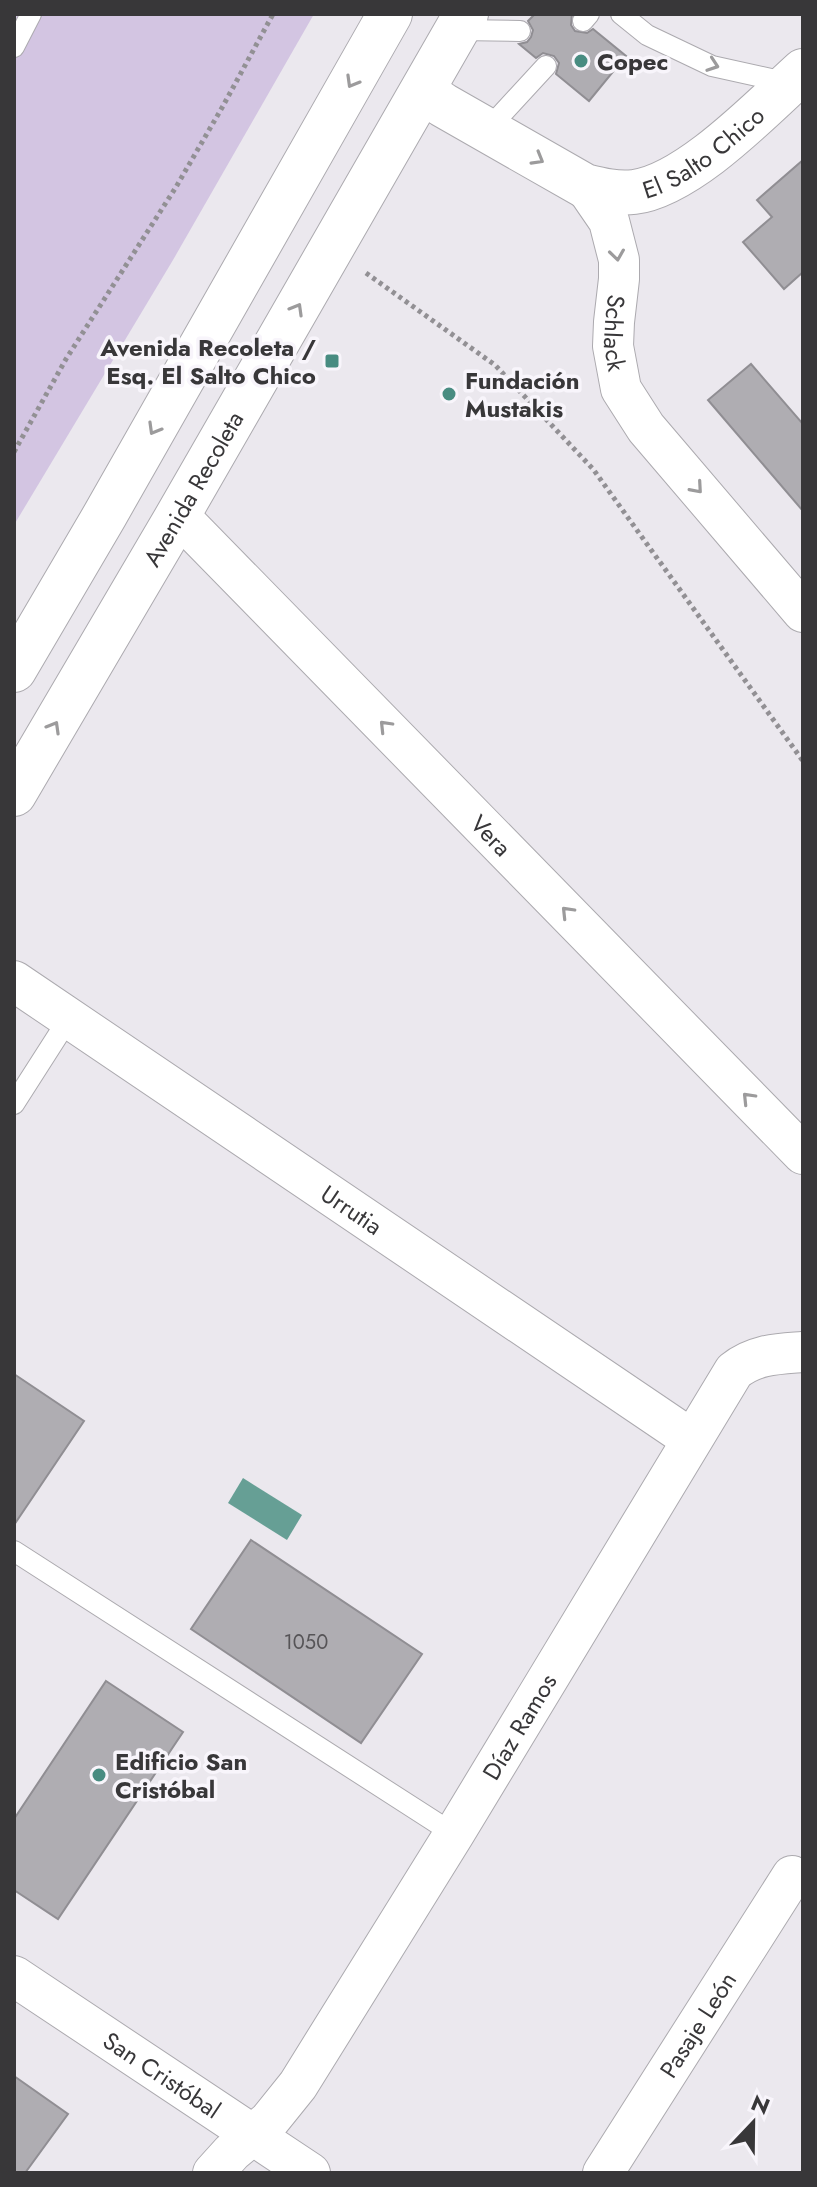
<svg xmlns="http://www.w3.org/2000/svg" width="817" height="2187" font-family="Jost,sans-serif">
  <style>
    .green { fill: #d3c5e2 }
    .water { fill: #669f95 }
    .building { fill: #afadb2; stroke: #908e93; stroke-width: 2 }
    .lines { fill: none; stroke-linecap: round; stroke-linejoin: round }
    .lane-casing { stroke: #acaaaf; stroke-width: 22 }
    .street-casing { stroke: #acaaaf; stroke-width: 42 }
    .secondary-casing { stroke: #acaaaf; stroke-width: 46 }
    .primary-casing { stroke: #acaaaf; stroke-width: 46 }
    .path { stroke: #929094; stroke-width: 5; stroke-dasharray: 4 4; stroke-linecap: butt }
    .lane { stroke: #fff; stroke-width: 20 }
    .street { stroke: #fff; stroke-width: 40 }
    .secondary { stroke: #fff; stroke-width: 44 }
    .primary { stroke: #fff; stroke-width: 44 }
    .oneway { stroke: #9c9b9c }
    .poi-dot { fill: #488c81; stroke: #f8f5fb; stroke-width: 3 }
    .labels { text-anchor: middle; dominant-baseline: central; stroke-width: 7; stroke-linejoin: round; paint-order: stroke }
    .number-label { font-size: 20px; fill: #565457 }
    .poi-label { font-size: 24px; font-weight: bold; fill: #383739; stroke: #f8f5fb; text-anchor: start }
    .street-label { font-size: 24px; fill: #383739; stroke: #f8f5fb }
  </style>
  <rect width="100%" height="100%" fill="#ebe8ee"/>
  <!-- green -->
  <path class="green" d="M14,14H314L173,260L14,525Z"/>
  <!-- water -->
  <path class="water" d="M243,1478L302,1515L287,1540L228,1503Z"/>
  <!-- building -->
  <g class="building">
    <path d="M535,14H572L571,25L575,31L587,33L593,29L626,56L589,101L556,74L559,63L554,56L543,53L536,58L519,44L527,42L531,37L533,30L528,21Z"/>
    <path d="M803,160V272L784,289L743,242L772,217L757,200Z"/>
    <path d="M751,364L803,424V511L708,400Z"/>
    <path d="M14,1374L84,1421L14,1525Z"/>
    <path d="M251,1540L422,1654L361,1743L191,1629Z"/>
    <path d="M106,1681L183,1732L58,1919L14,1890V1819Z"/>
    <path d="M14,2076L68,2114L25,2173H14Z"/>
  </g>
  <g class="lines">
    <defs>
      <g id="lane">
        <path d="M621,14L647,35L712,66L789,83"/>
        <path d="M583,21L589,14"/>
        <path d="M458,30L520,31"/>
        <path d="M14,47L31,14"/>
        <path d="M488,129L546,66"/>
        <path d="M14,1104L69,1018"/>
        <path d="M14,1551L454,1834"/>
      </g>
      <g id="street">
        <path id="s1" d="M585,186L609,221L619,260V279L614,322L613,346L621,389L646,428L803,612"/>
        <path id="s2" d="M178,515L803,1154"/>
        <path id="s3" d="M14,981L691,1439"/>
        <path id="s4" d="M14,1976L310,2173"/>
        <path id="s5" d="M213,2173L232,2152L269,2121L298,2085L454,1834L734,1371C755,1354 778,1354 803,1352"/>
        <path id="s6" d="M603,2173L792,1876"/>
      </g>
      <g id="secondary">
        <path id="s7" d="M423,91L443,105L585,186C601,190 617,194 634,192C689,185 762,108 803,71"/>
      </g>
      <g id="primary">
        <path d="M14,670L105,515L390,14"/>
        <path id="s8" d="M14,794L178,515L466,14"/>
      </g>
    </defs>
    <!-- lane casing -->
    <use href="#lane" class="lane-casing"/>
    <!-- street casing -->
    <use href="#street" class="street-casing"/>
    <!-- secondary casing -->
    <use href="#secondary" class="secondary-casing"/>
    <!-- primary casing -->
    <use href="#primary" class="primary-casing"/>
    <!-- path -->
    <g class="path">
      <path d="M366,273L495,365L593,469L803,761"/>
      <path d="M14,452L66,359L176,187L223,106L273,14"/>
    </g>
    <!-- lane -->
    <use href="#lane" class="lane"/>
    <!-- street -->
    <use href="#street" class="street"/>
    <!-- secondary -->
    <use href="#secondary" class="secondary"/>
    <!-- primary -->
    <use href="#primary" class="primary"/>
  </g>
  <!-- one-way arrows -->
  <defs><path id="oneway-chevron" d="M-2-3.5L2.5 0L-2 3.5" fill="none" stroke-width="1.6" stroke-linecap="round" stroke-linejoin="round" transform="scale(2)"/></defs>
  <g class="oneway">
    <use href="#oneway-chevron" transform="translate(713 65) rotate(19)"/>
    <use href="#oneway-chevron" transform="translate(352 82) rotate(120)"/>
    <use href="#oneway-chevron" transform="translate(538 159) rotate(30)"/>
    <use href="#oneway-chevron" transform="translate(617 255) rotate(82)"/>
    <use href="#oneway-chevron" transform="translate(297 309) rotate(-60)"/>
    <use href="#oneway-chevron" transform="translate(154 429) rotate(120)"/>
    <use href="#oneway-chevron" transform="translate(697 488) rotate(49)"/>
    <use href="#oneway-chevron" transform="translate(385 726) rotate(-134)"/>
    <use href="#oneway-chevron" transform="translate(54 727) rotate(-60)"/>
    <use href="#oneway-chevron" transform="translate(567 912) rotate(-134)"/>
    <use href="#oneway-chevron" transform="translate(748 1098) rotate(-134)"/>
  </g>
  <!-- markers -->
  <g class="poi-dot">
    <circle cx="581" cy="61" r="8"/>
    <rect x="324" y="353" width="16" height="16" rx="4"/>
    <circle cx="449" cy="394" r="8"/>
    <circle cx="99" cy="1775" r="8"/>
  </g>
  <g class="labels">
    <!-- number labels -->
    <g class="number-label">
      <text x="306" y="1642">1050</text>
    </g>
    <!-- poi labels -->
    <g class="poi-label">
      <text x="597" y="61">Copec</text>
      <text x="316" y="347" text-anchor="end">Avenida Recoleta /<tspan x="316" dy="28">Esq. El Salto Chico</tspan></text>
      <text x="465" y="380">Fundación<tspan x="465" dy="28">Mustakis</tspan></text>
      <text x="115" y="1761">Edificio San<tspan x="115" dy="28">Cristóbal</tspan></text>
    </g>
    <!-- street labels -->
    <g class="street-label">
      <text stroke="none"><textPath href="#s7" startOffset="318">El Salto Chico</textPath></text>
      <text stroke="none"><textPath href="#s1" startOffset="156">Schlack</textPath></text>
      <text stroke="none"><textPath href="#s8" startOffset="354">Avenida Recoleta</textPath></text>
      <text stroke="none"><textPath href="#s2" startOffset="448">Vera</textPath></text>
      <text stroke="none"><textPath href="#s3" startOffset="408">Urrutia</textPath></text>
      <text stroke="none"><textPath href="#s5" startOffset="544">Díaz Ramos</textPath></text>
      <text stroke="none"><textPath href="#s6" startOffset="176">Pasaje León</textPath></text>
      <text stroke="none"><textPath href="#s4" startOffset="178">San Cristóbal</textPath></text>
    </g>
  </g>
  <!-- border -->
  <rect width="817" height="2187" fill="none" stroke="#383739" stroke-width="32"/>
  <!-- north arrow -->
  <g transform="translate(753 2123) rotate(22)" stroke="#f8f5fb" stroke-width="6" paint-order="stroke">
  <path d="M0-6L14 30L0 20L-14 30Z" fill="#383739"/>
  <text y="-12" font-size="22" font-weight="bold" text-anchor="middle" fill="#383739">N</text>
  </g>
</svg>
